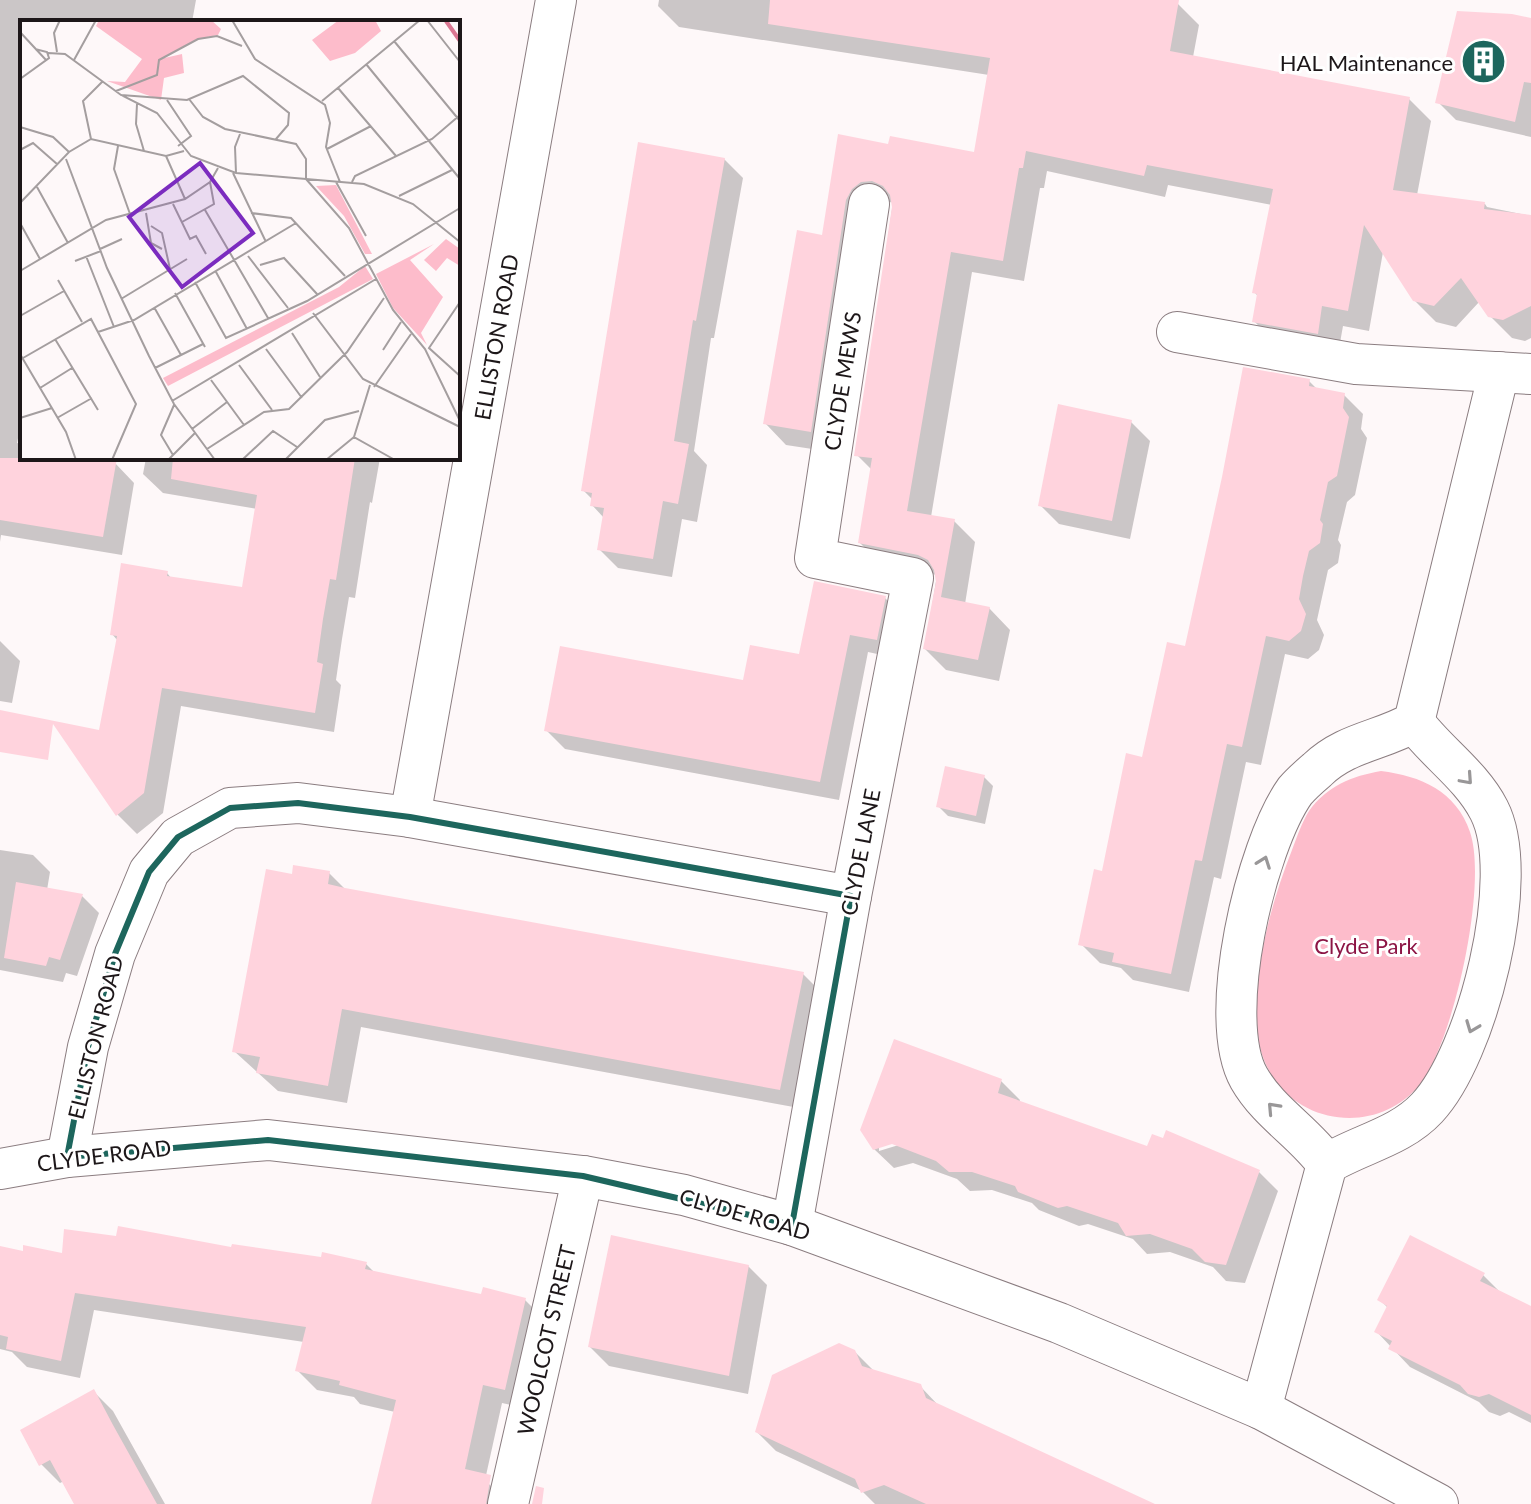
<svg xmlns="http://www.w3.org/2000/svg" width="1531" height="1504" font-family="Lato,sans-serif">
  <style>
    .green { fill: #fdbccb }
    .shadow { fill: #0003; fill-rule: evenodd }
    .building { fill: #ffd3dd }
    .lines { fill: none; stroke-linecap: round; stroke-linejoin: round }
    .street-casing { stroke: #8b7d80; stroke-width: 42 }
    .street { stroke: #fff; stroke-width: 40 }
    .oneway { stroke: #999798 }
    .marked { fill: none; stroke: #1d665d; stroke-width: 6; stroke-linejoin: round }
    .labels { text-anchor: middle; dominant-baseline: central; stroke-width: 6; stroke-linejoin: round; paint-order: stroke }
    .poi-label { font-size: 22px; fill: #1d1719; stroke: #fff; text-anchor: end }
    .street-label { font-size: 22px; fill: #1d1719; stroke: #fff }
    .park-label { font-size: 22px; fill: #8c1545; stroke: #fff }
    .inset-river { fill: none; stroke: #da7792; stroke-width: 4 }
    .inset-road { fill: none; stroke: #a49e9f; stroke-width: 2 }
    .view { fill: #7b2cbf; fill-opacity: 0.15; stroke: #7b2cbf; stroke-width: 4 }
    .inset-edge { fill: none; stroke: #1d1719; stroke-width: 4 }
  </style>
  <rect width="100%" height="100%" fill="#fef8f9"/>
  <!-- green -->
  <path class="green" d="M1381,771C1421,776 1456,791 1470,832C1488,884 1454,1041 1420,1084C1382,1132 1308,1128 1274,1079C1265,1065 1259,1050 1258,1034C1252,973 1270,906 1292,850C1297,837 1302,822 1309,811C1327,786 1352,776 1381,771Z"/>
  <!-- shadow -->
  <g class="shadow">
    <path d="M0,0H196L192,22H22V419L17,443L22,444V458H89L115,463L134,483L122,555L1,535L0,542Z"/>
    <path d="M659,0H1160L1178,4L1199,25L1193,57L1409,99L1431,121L1417,195L1485,204L1487,207L1531,216V338L1525,341L1512,338L1490,316L1480,301L1456,327L1436,322L1414,300L1383,252L1369,331L1343,326L1338,354L1275,343L1254,321L1259,297L1254,292L1272,205L1168,185L1165,197L1047,171L1044,188H1040L1024,281L972,272L931,517L954,521L975,542L965,604L989,608L1010,630L999,681L946,670L925,649L937,575L881,564L860,543L872,470L857,455L893,202L883,203L832,452L786,445L765,423L824,237L840,137L890,146L975,154L989,75L679,27L658,6Z"/>
    <path d="M1531,20V137L1456,120L1438,102Z"/>
    <path d="M724,159L743,178L714,338H711L694,451L707,465L697,522L682,519L672,577L618,568L599,549L604,518L592,505L593,500L583,490Z"/>
    <path d="M1309,381L1318,390L1344,395L1363,414L1361,429L1367,438L1355,495L1347,502L1338,540L1341,545L1338,563L1328,570L1317,620L1324,635L1319,650L1308,659L1285,654L1261,765L1246,762L1221,879L1214,877L1189,992L1133,980L1121,968L1100,963L1081,944L1143,759L1187,648Z"/>
    <path d="M1131,422L1150,441L1130,539L1059,524L1040,505Z"/>
    <path d="M146,458H380L372,503L370,502L355,598L349,597L342,639L336,680L341,685L334,732L181,706L163,813L137,834L118,815L55,723L101,732L118,641L112,634L167,573L172,579L244,590L257,509L163,493L143,474Z"/>
    <path d="M885,598L904,617L896,658L868,652L839,800L565,749L546,730L745,682L801,657Z"/>
    <path d="M0,641L20,661L12,703L0,701Z"/>
    <path d="M984,777L993,786L985,824L948,816L938,806Z"/>
    <path d="M0,850L33,855L50,872L47,890L82,896L99,913L77,976L66,973L63,982L0,970Z"/>
    <path d="M329,873L346,890L803,974L822,993L799,1108L361,1027L347,1103L278,1091L234,1051Z"/>
    <path d="M895,1042L1001,1081L1020,1100L1019,1103L1148,1149L1153,1136L1164,1140L1167,1133L1259,1172L1278,1191L1245,1283L1226,1281L1213,1267L1170,1252L1147,1254L1133,1239L1088,1224L1079,1226L1039,1210L1032,1203L992,1190L970,1191L957,1179L913,1163L894,1168L874,1149L862,1130ZM901,1140L902,1144L879,1151V1146Z"/>
    <path d="M0,1248L24,1253L63,1255L233,1249L366,1264L375,1273L483,1297L525,1300L544,1319L524,1408L502,1403L485,1480L499,1494L496,1504H373L395,1412L360,1404L354,1397L317,1390L298,1371L304,1342L94,1310L80,1378L27,1367L12,1352L0,1349Z"/>
    <path d="M748,1266L767,1285L748,1394L609,1366L590,1347Z"/>
    <path d="M1483,1275L1502,1294L1531,1309V1423L1509,1412L1500,1416L1489,1412L1479,1402L1410,1367L1376,1331L1388,1308L1380,1300Z"/>
    <path d="M854,1351L874,1371L920,1386L939,1406L1151,1504H875L862,1491L776,1451L757,1432Z"/>
    <path d="M94,1392L113,1411L165,1504H77L64,1481L60,1483L41,1464Z"/>
  </g>
  <!-- building -->
  <g class="building">
    <path d="M770,0H1179L1170,51L1410,97L1393,190L1485,202L1484,209L1531,215V306L1503,320L1488,317L1461,278L1434,306L1413,301L1364,225L1348,311L1322,306L1318,334L1252,322L1257,294L1252,293L1273,189L1147,165L1144,176L1026,151L1023,168H1019L1003,261L951,252L907,511L955,519L941,597L990,607L978,660L923,649L936,582L934,570L928,560L918,555L858,543L872,458L854,456L892,207L890,195L883,186L872,181L861,182L852,189L846,200L811,432L763,424L797,230L822,235L838,134L888,144L890,136L974,152L990,58L768,24Z"/>
    <path d="M1457,11L1512,14L1531,18V83L1524,82L1515,122L1435,103Z"/>
    <path d="M638,142L725,158L696,321L693,320L674,441L689,444L678,504L663,501L653,559L597,550L604,508L590,506L592,493L581,491Z"/>
    <path d="M1243,367L1310,379L1309,386L1345,393L1343,408L1349,417L1337,476L1328,482L1320,520L1323,524L1320,543L1309,551L1303,576L1299,599L1306,614L1301,631L1289,641L1266,636L1242,747L1227,744L1202,861L1195,860L1171,974L1112,962L1114,953L1078,945L1094,869L1102,871L1126,753L1142,757L1167,642L1185,646L1222,477Z"/>
    <path d="M1058,404L1132,420L1112,521L1038,506Z"/>
    <path d="M0,458H117L103,537L0,520Z"/>
    <path d="M173,458H355L336,580L330,579L323,619L317,662L323,664L315,713L162,688L144,793L116,816L53,724L48,760L0,752V710L99,730L117,636L110,635L121,563L168,571L167,576L242,587L257,495L171,479Z"/>
    <path d="M814,581L886,596L877,640L850,635L820,782L544,731L560,646L743,680L750,645L799,654Z"/>
    <path d="M945,766L985,775L976,816L936,807Z"/>
    <path d="M293,865L330,871L328,884L345,888L804,972L780,1090L342,1009L328,1086L256,1073L260,1057L232,1052L266,869L292,874Z"/>
    <path d="M16,882L83,894L60,960L49,957L46,966L4,958Z"/>
    <path d="M894,1039L1002,1079L998,1093L1147,1146L1152,1134L1163,1138L1166,1130L1260,1170L1226,1265L1205,1262L1192,1249L1150,1234L1126,1236L1118,1223L1067,1206L1058,1208L1018,1192L1015,1186L972,1172H949L936,1161L892,1144L873,1150L860,1130Z"/>
    <path d="M118,1226L231,1247L232,1244L321,1257L322,1252L367,1262L365,1269L481,1294L483,1287L526,1298L505,1390L483,1385L465,1469L491,1475L486,1504H371L396,1400L339,1385L340,1381L295,1371L306,1327L75,1293L61,1361L6,1349L8,1337L0,1335V1246L23,1251V1245L62,1253L64,1229L116,1236Z"/>
    <path d="M611,1235L749,1265L729,1376L588,1347Z"/>
    <path d="M1410,1235L1485,1273L1480,1281L1531,1306V1415L1489,1394L1479,1397L1468,1394L1460,1385L1388,1349L1392,1341L1374,1332L1387,1306L1377,1300Z"/>
    <path d="M839,1343L855,1350L862,1366L921,1384L926,1398L1155,1504H926L884,1485L861,1493L855,1479L755,1432L772,1375Z"/>
    <path d="M94,1389L113,1425L157,1504H74L50,1460L39,1466L20,1430Z"/>
    <path d="M536,1486L544,1488L542,1504H532Z"/>
  </g>
  <g class="lines">
    <defs>
      <g id="street">
        <path d="M1177,332L1356,364L1531,374"/>
        <path d="M410,817L556,0"/>
        <path d="M67,1157L88,1047L115,954L149,872L178,837L230,808L298,803L410,817L851,896"/>
        <path d="M1327,1164C1304,1132 1269,1113 1249,1078C1215,1018 1256,846 1295,791C1301,784 1310,776 1317,770C1346,742 1381,741 1414,722L1499,372"/>
        <path d="M0,1169L67,1157L268,1140L583,1176L684,1195L792,1225L1059,1323L1261,1409L1438,1504"/>
        <path d="M792,1225L851,896L913,578L815,558L869,204"/>
        <path d="M1261,1409L1327,1164C1360,1144 1400,1137 1427,1108C1477,1055 1523,876 1489,810C1471,775 1437,753 1414,722"/>
        <path d="M508,1504L583,1176"/>
      </g>
    </defs>
    <!-- street casing -->
    <use href="#street" class="street-casing"/>
    <!-- street -->
    <use href="#street" class="street"/>
  </g>
  <!-- one-way arrows -->
  <defs><path id="oneway-chevron" d="M-2-3.5L2.5 0L-2 3.5" fill="none" stroke-width="1.6" stroke-linecap="round" stroke-linejoin="round" transform="scale(2)"/></defs>
  <g class="oneway">
    <use href="#oneway-chevron" transform="translate(1467 779) rotate(48)"/>
    <use href="#oneway-chevron" transform="translate(1264 862) rotate(-70)"/>
    <use href="#oneway-chevron" transform="translate(1472 1027) rotate(111)"/>
    <use href="#oneway-chevron" transform="translate(1273 1108) rotate(-133)"/>
  </g>
  <!-- marked area -->
  <path class="marked" d="M298,803L410,817L851,896L792,1225L583,1176L268,1140L67,1157L88,1047L115,954L149,872L178,837L230,808Z"/>
  <!-- icons -->
  <defs>
    <symbol id="building-disc" viewBox="-11 -11 22 22"><circle r="9.5" fill="#1d665d" stroke="#fff"/><path d="M-4-6H4V6H1V3H-1V6H-4ZM-2.5-4.3h1.7v1.8h-1.7ZM.8-4.3h1.7v1.8H.8ZM-2.5-1h1.7V.8h-1.7ZM.8-1h1.7V.8H.8Z" fill="#fff"/></symbol>
  </defs>
  <g fill-rule="evenodd">
    <use href="#building-disc" x="1458" y="36" width="51" height="51"/>
  </g>
  <g class="labels">
    <!-- poi labels -->
    <g class="poi-label">
      <text x="1453" y="62">HAL Maintenance</text>
    </g>
    <!-- street labels -->
    <g class="street-label">
      <text transform="translate(496 337) rotate(-80)">ELLISTON ROAD</text>
      <text transform="translate(842 381) rotate(-81)">CLYDE MEWS</text>
      <text transform="translate(860 852) rotate(-79)">CLYDE LANE</text>
      <text transform="translate(95 1037) rotate(-76)">ELLISTON ROAD</text>
      <text transform="translate(104 1155) rotate(-7)">CLYDE ROAD</text>
      <text transform="translate(745 1214) rotate(16)">CLYDE ROAD</text>
      <text transform="translate(546 1340) rotate(-77)">WOOLCOT STREET</text>
    </g>
    <!-- park labels -->
    <g class="park-label">
      <text x="1366" y="945">Clyde Park</text>
    </g>
  </g>
  <!-- overview -->
  <g transform="translate(20 20)">
    <rect width="440" height="440" fill="#fef8f9"/>
    <path d="M79,0H191L201,9L198,15L177,19L140,39L162,34L164,53L144,58L141,80L87,61L105,62L122,39L76,6ZM319,0H355L361,11L335,33L310,41L292,20ZM316,165L352,234H345L324,196L296,166ZM426,219L440,229V246L427,238L416,251L404,240ZM414,224L390,240L423,277L401,313L407,325L373,288L356,254ZM345,246L353,259L148,366L143,358L319,267Z" fill="#fdbccb"/>
    <path class="inset-river" d="M426,1L440,21"/>
    <path class="inset-road" d="M212,0L235,39L305,85L310,103L306,127L320,162M407,0L440,42M0,12L26,40M374,21L440,101M37,32L34,13L40,0M28,33L45,34L101,75L137,93L171,136L216,153L344,164L393,184L440,222M54,40L76,0M346,44L440,159M0,59L29,38L27,32L15,29M318,68L376,136M96,71L137,55L139,40L178,19L197,16L222,26M101,75L167,80L223,56L269,93L268,105L256,119M169,79L183,97L205,109L276,124L286,139V158M147,80L171,116L158,126M302,81L400,0M117,84L116,104L124,131M0,107L33,117L49,132M71,119L63,81L83,61M98,126L94,149L110,194M307,129L351,106M0,130L13,123L37,144M146,136L165,179M46,139L87,248L129,336L154,384L195,440M213,153L246,222M216,153L215,127L220,114M286,159L329,208L373,290L405,329L440,401M316,162L346,216M332,162L335,156L412,119L440,95M17,167L48,223M379,176L432,150M0,183L49,132L71,119L146,136L164,131M153,184L170,219L176,216L186,234M185,190L248,298M126,193L131,223L142,229M231,193L271,198L325,256M162,202L194,184L190,162M0,203L20,239M131,206L142,213L150,249M80,229L102,219M66,236L94,307M228,236L268,288M55,241L81,231M240,245L264,238L297,274M0,251L86,200L165,179L190,162L198,148M196,252L227,309M38,260L62,302M175,262L206,318L287,281L440,188M155,273L185,327M101,279L167,239M440,282L409,328L440,356M134,287L161,335M293,293L343,359L440,407M0,296L44,271M78,312L114,300L276,203M272,313L300,357M35,319L78,390M246,329L282,378M363,330L381,302M0,334L46,412L56,440M3,338L71,299L116,384L92,440M219,345L252,390M135,348L183,324M191,360L224,405M350,365L334,417L375,440M354,367L391,314M20,368L52,348M152,381L356,259M0,398L32,388M37,398L72,378M439,407L440,438M172,409L207,382M187,429L244,392L269,389L327,332L364,278M153,435L141,415L154,385M148,440L175,413M222,440L253,411L277,427M265,440L305,400L339,391M306,440L334,417"/>
    <path class="view" d="M180,143L233,213L162,267L109,197Z"/>
    <rect width="440" height="440" class="inset-edge"/>
  </g>
</svg>
